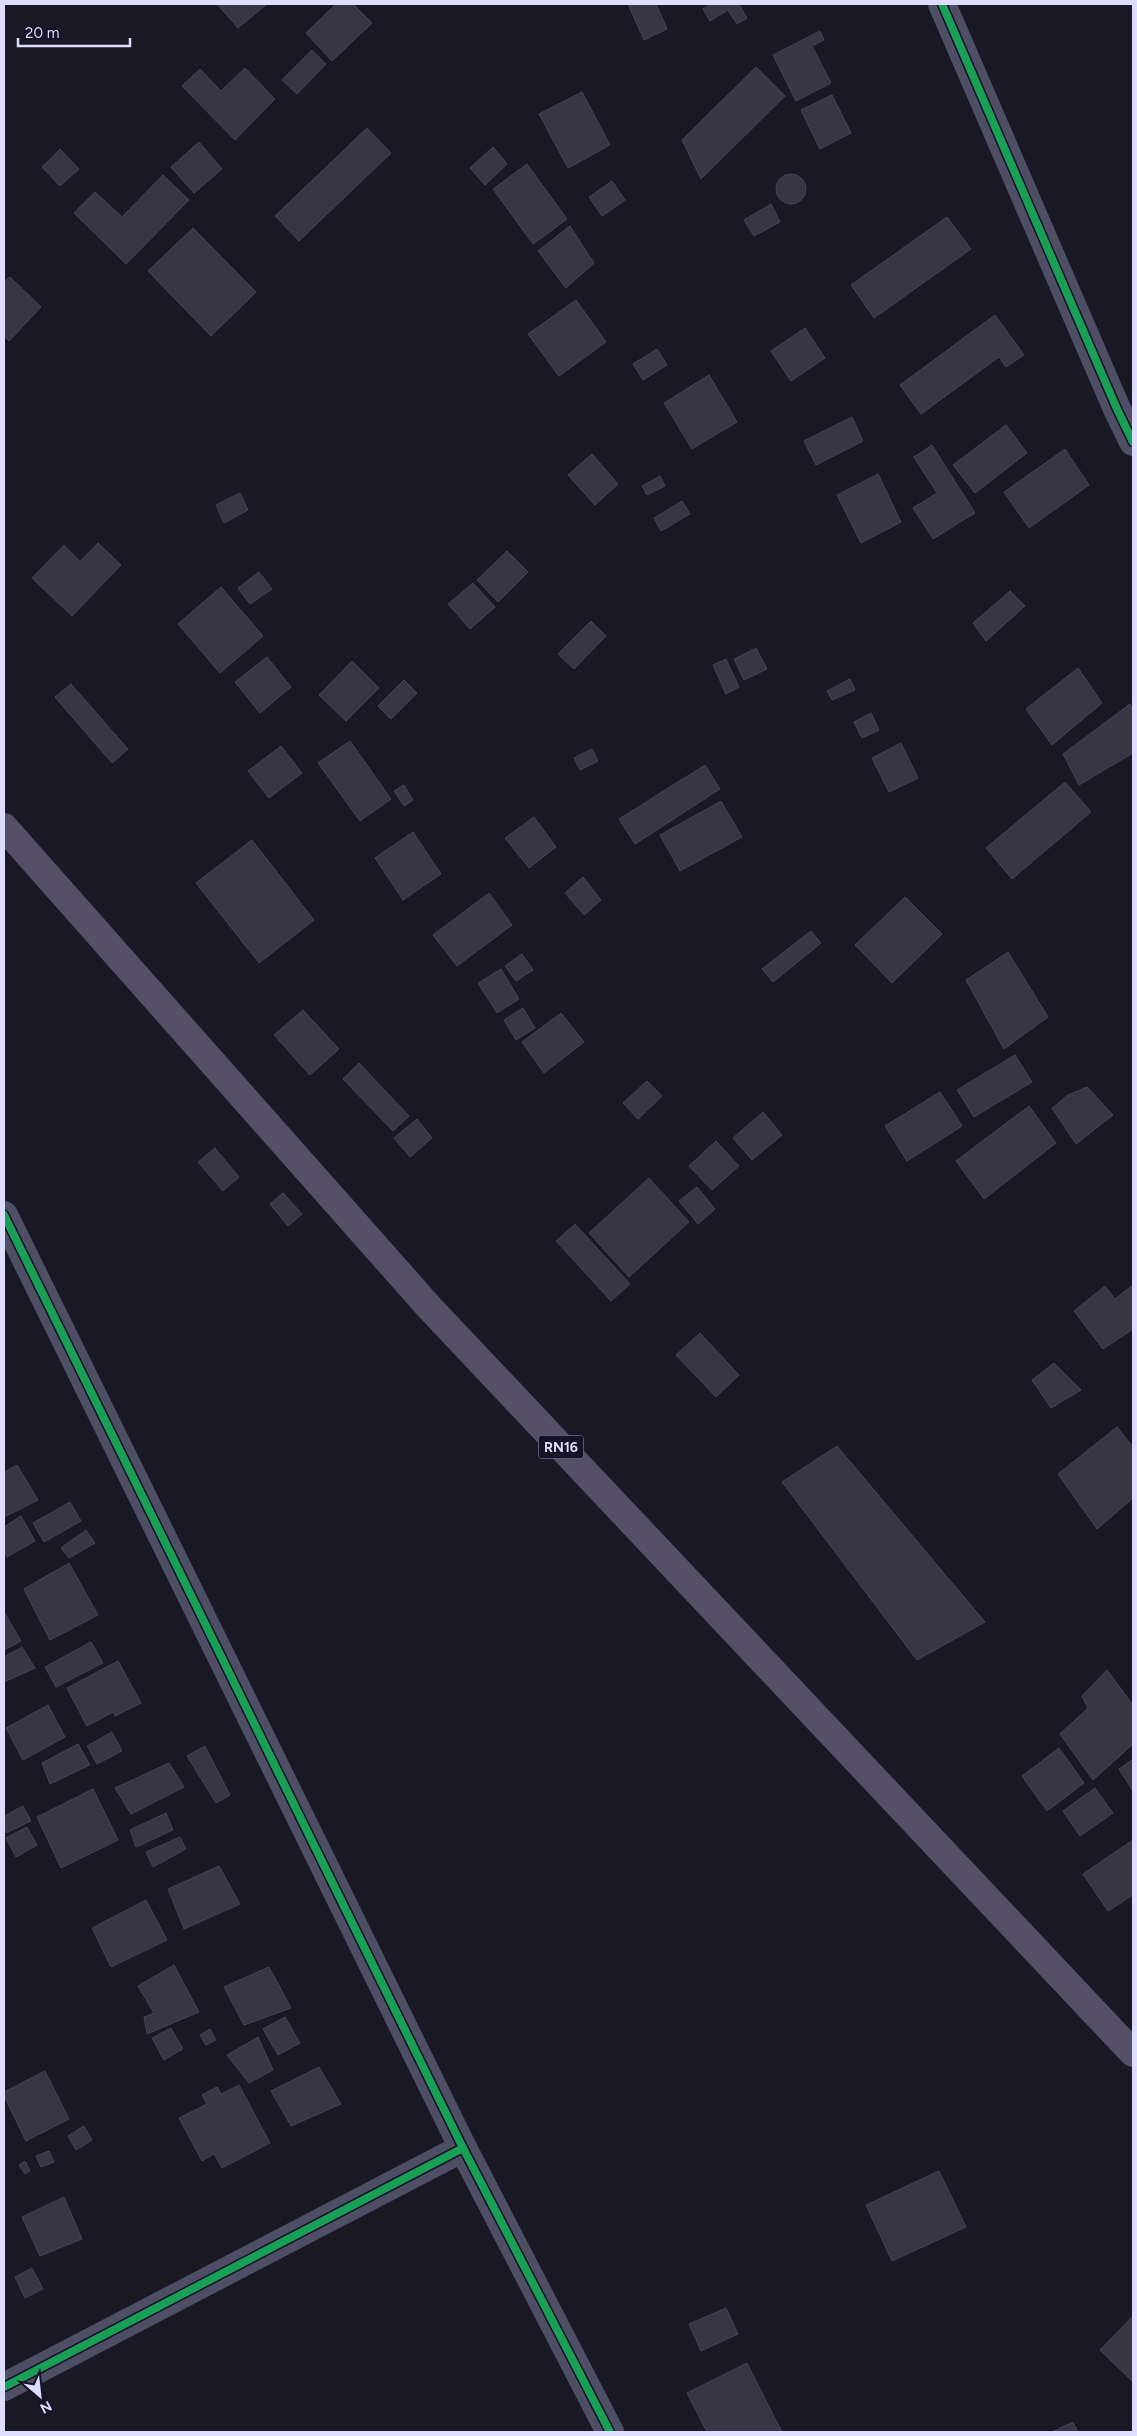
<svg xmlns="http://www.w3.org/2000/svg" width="1137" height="2436" font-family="Figtree,sans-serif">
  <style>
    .building { fill: #383645; stroke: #474356 }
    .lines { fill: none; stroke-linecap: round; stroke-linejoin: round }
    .minor { stroke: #4e4e64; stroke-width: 28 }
    .tertiary { stroke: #4e4e64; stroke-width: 28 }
    .primary { stroke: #564f68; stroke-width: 28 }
    .cycleway-casing { stroke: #161329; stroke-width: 11 }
    .cycleway { stroke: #1a9f57; stroke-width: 8 }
    .labels { text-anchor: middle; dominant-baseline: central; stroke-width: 4.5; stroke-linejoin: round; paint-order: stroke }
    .shield { fill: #161329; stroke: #a3a0bd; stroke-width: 1 }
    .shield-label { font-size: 14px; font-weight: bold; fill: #dfddfd }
  </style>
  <rect width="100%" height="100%" fill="#1a1824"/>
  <!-- building -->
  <g class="building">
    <path d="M217,4H267L238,28Z"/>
    <path d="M336,4H353L372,23L332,61L306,33Z"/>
    <path d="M628,4H656L667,29L644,40Z"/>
    <path d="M711,4H739L747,18L737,24L728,10L710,21L703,9Z"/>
    <path d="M820,31L824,40L812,46L831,83L796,101L773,55Z"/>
    <path d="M312,50L326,64L297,94L282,80Z"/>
    <path d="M756,67L785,96L701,179L682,140Z"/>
    <path d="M245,68L275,99L235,140L182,86L200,69L221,91Z"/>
    <path d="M582,92L610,145L568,168L539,114Z"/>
    <path d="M832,95L851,133L820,149L801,110Z"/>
    <path d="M367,128L391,153L299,241L275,216Z"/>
    <path d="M199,142L222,169L194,193L171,167Z"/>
    <path d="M493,147L507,164L485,185L470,168Z"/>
    <path d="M60,149L79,169L60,186L42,167Z"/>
    <path d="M527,164L567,219L533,244L493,189Z"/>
    <circle cx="791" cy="189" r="15"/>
    <path d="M163,175L189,200L126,264L74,213L95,192L122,217Z"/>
    <path d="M612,181L625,200L602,216L589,197Z"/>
    <path d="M771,204L780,222L754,236L744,220Z"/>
    <path d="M947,217L971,249L874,318L851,285Z"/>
    <path d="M570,226L594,263L566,288L538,251Z"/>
    <path d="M193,228L256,292L211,336L148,271Z"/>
    <path d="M10,277L41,307L9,341L4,336V282Z"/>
    <path d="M576,300L606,342L559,376L528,334Z"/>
    <path d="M995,315L1024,355L1006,367L999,357L921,414L900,385Z"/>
    <path d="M805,328L825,358L791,381L771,351Z"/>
    <path d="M657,349L667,365L643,380L633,364Z"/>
    <path d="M709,375L737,422L692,449L664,403Z"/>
    <path d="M852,417L863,441L816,465L804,441Z"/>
    <path d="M1006,425L1027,453L975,493L953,465Z"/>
    <path d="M932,445L975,513L933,539L913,508L937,493L914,457Z"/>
    <path d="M1065,449L1089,485L1029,528L1004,492Z"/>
    <path d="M592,454L618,484L595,505L568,475Z"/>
    <path d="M878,474L901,522L861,543L837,495Z"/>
    <path d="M660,476L665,486L647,495L642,486Z"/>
    <path d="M240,493L248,510L224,523L216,505Z"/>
    <path d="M682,501L690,514L661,531L654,518Z"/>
    <path d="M98,543L121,565L72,616L32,578L64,545L80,561Z"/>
    <path d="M507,551L528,572L498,602L477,580Z"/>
    <path d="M259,572L272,589L250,604L238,588Z"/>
    <path d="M473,583L495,607L470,629L448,604Z"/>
    <path d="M221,587L263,636L220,673L178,624Z"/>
    <path d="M1010,591L1025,606L986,641L973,623Z"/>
    <path d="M591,621L606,636L574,669L558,654Z"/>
    <path d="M756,648L767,669L744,680L734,659Z"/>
    <path d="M267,657L291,687L260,713L235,682Z"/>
    <path d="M726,659L739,687L726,694L713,665Z"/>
    <path d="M352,661L379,688L346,721L319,695Z"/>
    <path d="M1078,668L1102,703L1052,745L1026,709Z"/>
    <path d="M850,679L855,690L832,700L827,691Z"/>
    <path d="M404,680L417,693L391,719L378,706Z"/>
    <path d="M71,684L128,749L112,763L55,697Z"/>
    <path d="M1130,704L1133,710V753L1079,785L1063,754Z"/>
    <path d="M871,713L879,730L862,738L854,722Z"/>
    <path d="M350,741L391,799L360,821L318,763Z"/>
    <path d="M901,743L918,778L889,792L872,758Z"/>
    <path d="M281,746L302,773L269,798L248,771Z"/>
    <path d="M592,749L598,761L580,770L574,758Z"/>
    <path d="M705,765L720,789L635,844L619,819Z"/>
    <path d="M1065,782L1091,812L1012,879L986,848Z"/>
    <path d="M404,785L413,800L404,806L394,791Z"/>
    <path d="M721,801L742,837L680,871L660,835Z"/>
    <path d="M534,817L556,847L529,868L505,838Z"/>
    <path d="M413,832L441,874L403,900L375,858Z"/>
    <path d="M252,840L314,920L259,963L196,883Z"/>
    <path d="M583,877L601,900L584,915L565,893Z"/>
    <path d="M489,893L512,925L457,966L433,935Z"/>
    <path d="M905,897L942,934L892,983L855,945Z"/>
    <path d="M811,931L821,943L773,982L762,969Z"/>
    <path d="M1008,952L1048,1017L1004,1049L966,980Z"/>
    <path d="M522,954L533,970L516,981L505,966Z"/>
    <path d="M501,969L519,999L497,1013L478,983Z"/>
    <path d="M523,1008L535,1028L516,1040L504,1020Z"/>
    <path d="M303,1010L339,1049L310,1075L274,1035Z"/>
    <path d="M561,1013L584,1042L544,1073L522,1042Z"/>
    <path d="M1015,1055L1032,1082L974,1117L957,1090Z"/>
    <path d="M359,1063L409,1116L393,1131L343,1079Z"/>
    <path d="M647,1081L662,1096L638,1119L623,1103Z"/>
    <path d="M1087,1087L1113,1115L1076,1144L1052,1108L1068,1095Z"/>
    <path d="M940,1092L962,1126L907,1161L885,1126Z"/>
    <path d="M1029,1106L1056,1143L984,1199L956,1161Z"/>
    <path d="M763,1112L782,1135L752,1160L733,1138Z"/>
    <path d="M417,1119L432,1138L410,1157L394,1138Z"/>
    <path d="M716,1141L739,1166L712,1190L689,1166Z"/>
    <path d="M215,1148L239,1177L223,1191L198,1162Z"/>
    <path d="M649,1178L689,1222L629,1277L589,1233Z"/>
    <path d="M697,1187L715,1209L698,1224L679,1201Z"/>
    <path d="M283,1193L302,1214L288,1226L270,1204Z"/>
    <path d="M575,1224L630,1284L611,1301L556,1241Z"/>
    <path d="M1133,1285V1329L1103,1349L1074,1311L1105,1286L1115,1299Z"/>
    <path d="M700,1333L739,1375L716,1397L676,1355Z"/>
    <path d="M1054,1363L1081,1390L1051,1408L1032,1380Z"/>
    <path d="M1117,1427L1133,1447V1498L1097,1529L1058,1474Z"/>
    <path d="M837,1446L985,1622L917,1660L782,1482Z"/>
    <path d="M17,1465L38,1500L4,1517V1472Z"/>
    <path d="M70,1502L81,1521L44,1542L33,1523Z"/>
    <path d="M21,1516L35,1541L7,1557L4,1551V1527Z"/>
    <path d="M86,1530L95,1543L69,1558L61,1548Z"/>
    <path d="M69,1563L98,1615L50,1640L24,1589Z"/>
    <path d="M4,1612L21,1641L4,1650Z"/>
    <path d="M91,1642L103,1663L56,1687L45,1667Z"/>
    <path d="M22,1647L35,1668L4,1682V1657Z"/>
    <path d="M118,1661L141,1703L115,1716L113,1712L87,1726L67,1688Z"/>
    <path d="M1107,1670L1133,1705V1744L1093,1780L1060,1734L1088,1708L1082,1696Z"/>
    <path d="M48,1705L65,1737L23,1760L6,1728Z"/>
    <path d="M112,1732L122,1751L97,1764L87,1746Z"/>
    <path d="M78,1744L90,1765L50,1784L42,1763Z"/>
    <path d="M205,1746L230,1795L216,1803L187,1756Z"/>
    <path d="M1059,1748L1084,1783L1047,1811L1022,1776Z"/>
    <path d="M1133,1759V1791L1119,1769Z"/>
    <path d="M169,1763L184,1787L131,1814L115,1788Z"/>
    <path d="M1095,1788L1113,1813L1080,1836L1063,1811Z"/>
    <path d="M93,1789L118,1840L61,1868L37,1817Z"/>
    <path d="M23,1806L31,1821L6,1833L4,1816Z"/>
    <path d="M166,1813L173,1830L136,1847L130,1830Z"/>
    <path d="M27,1827L37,1845L16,1857L6,1838Z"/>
    <path d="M180,1837L186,1849L153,1867L146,1852Z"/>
    <path d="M1133,1840V1895L1108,1911L1083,1874Z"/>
    <path d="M219,1866L240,1904L184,1929L168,1889Z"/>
    <path d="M146,1900L167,1940L111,1967L92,1928Z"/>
    <path d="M174,1965L199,2012L147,2034L144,2017L154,2013L138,1986Z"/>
    <path d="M269,1967L291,2008L244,2025L224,1987Z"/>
    <path d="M285,2017L300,2043L278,2055L263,2029Z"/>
    <path d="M171,2028L183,2049L164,2060L152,2038Z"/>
    <path d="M210,2029L216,2040L206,2045L200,2035Z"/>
    <path d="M258,2037L273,2070L249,2083L227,2055Z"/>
    <path d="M319,2067L341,2104L291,2126L271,2091Z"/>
    <path d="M45,2071L69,2119L26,2141L4,2096V2092Z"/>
    <path d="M239,2085L270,2143L222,2168L214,2154L202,2161L179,2118L207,2104L202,2095L217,2087L221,2094Z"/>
    <path d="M84,2126L92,2140L76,2150L68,2136Z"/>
    <path d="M49,2151L54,2162L41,2167L36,2156Z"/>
    <path d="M25,2161L30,2171L25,2174L19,2165Z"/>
    <path d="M939,2171L966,2227L892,2261L866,2205Z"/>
    <path d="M64,2197L82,2239L40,2256L22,2217Z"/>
    <path d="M32,2268L43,2289L25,2298L15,2277Z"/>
    <path d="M726,2308L738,2334L701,2351L689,2324Z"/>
    <path d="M1133,2316V2380L1132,2381L1100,2350Z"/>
    <path d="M747,2363L782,2432H707L687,2393Z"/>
    <path d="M1073,2422L1078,2432H1052Z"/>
  </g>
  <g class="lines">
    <!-- minor -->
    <g class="minor">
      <path d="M4,1215L463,2148L610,2432"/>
      <path d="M4,2387L463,2148"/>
    </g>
    <!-- tertiary -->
    <path class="tertiary" d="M942,4L1117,409L1133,442"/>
    <!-- primary -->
    <path class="primary" d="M4,827L429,1307L1133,2053"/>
    <defs>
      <g id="cycleway">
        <path d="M942,4L1117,409L1133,442"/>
        <path d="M4,1215L463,2148L610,2432"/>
        <path d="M4,2387L463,2148"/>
      </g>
    </defs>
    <!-- cycleway casing -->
    <use href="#cycleway" class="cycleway-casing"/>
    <!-- cycleway -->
    <use href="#cycleway" class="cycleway"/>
  </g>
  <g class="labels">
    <!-- shield labels -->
    <rect class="shield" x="538.5" y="1435.5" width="45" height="23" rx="4"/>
    <g class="shield-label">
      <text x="561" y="1447">RN16</text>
    </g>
  </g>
  <!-- border -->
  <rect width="1137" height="2436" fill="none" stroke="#dfddfd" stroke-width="10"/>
  <!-- north arrow -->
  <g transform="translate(40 2396) rotate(152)" stroke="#161329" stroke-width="4" paint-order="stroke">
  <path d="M0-4L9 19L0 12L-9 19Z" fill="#dfddfd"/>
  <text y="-8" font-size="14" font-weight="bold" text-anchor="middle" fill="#dfddfd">N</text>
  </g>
  <!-- scale -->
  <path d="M18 38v8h112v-8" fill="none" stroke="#dfddfd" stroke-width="2.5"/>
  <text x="25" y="38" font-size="15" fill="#dfddfd" stroke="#161329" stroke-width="4" paint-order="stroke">20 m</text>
</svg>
